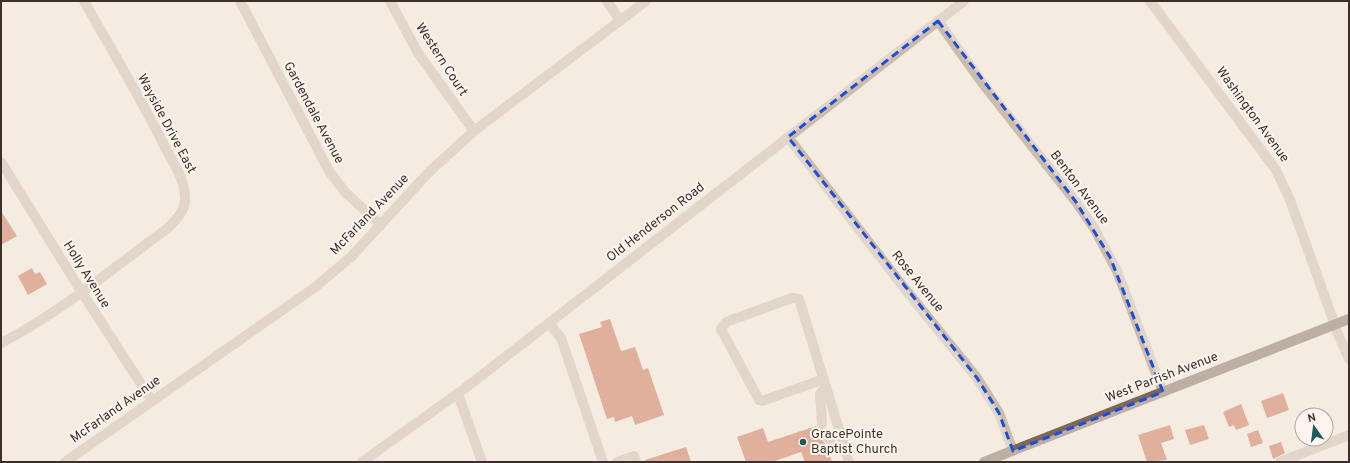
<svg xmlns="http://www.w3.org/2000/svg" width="1350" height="463" font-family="Overpass,sans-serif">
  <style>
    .building { fill: #c8694b }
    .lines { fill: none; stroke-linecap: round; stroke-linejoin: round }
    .minor { stroke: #cdbbac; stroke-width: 10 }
    .major { stroke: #7d675c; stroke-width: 10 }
    .marked { fill: none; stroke: #1d4ed8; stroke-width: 3; stroke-dasharray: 8 5; stroke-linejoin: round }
    .poi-dot { fill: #1f5a5e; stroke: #fbf5ee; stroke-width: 1.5 }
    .labels { text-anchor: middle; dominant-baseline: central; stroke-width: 4; stroke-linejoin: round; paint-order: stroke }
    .street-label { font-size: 13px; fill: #3b302b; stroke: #fbf5ee }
    .poi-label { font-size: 13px; fill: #3b302b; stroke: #fbf5ee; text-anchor: start }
  </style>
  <rect width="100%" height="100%" fill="#f4ebe1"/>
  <!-- building -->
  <g class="building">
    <path d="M1,211L17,236L1,245Z"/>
    <path d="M32,268L35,274L40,272L47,284L28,295L18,276Z"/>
    <path d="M610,319L621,351L635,347L643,370L648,368L664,415L635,425L632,416L615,422L614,417L607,419L579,334L602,327L600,322Z"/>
    <path d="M1283,393L1289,410L1267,418L1261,401Z"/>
    <path d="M1241,404L1249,425L1236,430L1234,425L1229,427L1223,412Z"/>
    <path d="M1170,425L1174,439L1161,443L1167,460L1147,462L1138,435Z"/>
    <path d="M1204,425L1209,439L1190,445L1185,430Z"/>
    <path d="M816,426L820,430L826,429L827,431L821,434V438L828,449L832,462H805L801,452L772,462H746L737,437L763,428L768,442Z"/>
    <path d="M1258,430L1263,443L1251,447L1247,434Z"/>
    <path d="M1281,442L1285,453L1273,459L1269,446Z"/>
    <path d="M686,447L691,462H645V460Z"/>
  </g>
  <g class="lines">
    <!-- minor -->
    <g class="minor">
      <path d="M240,1L329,171L345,192L381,225"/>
      <path d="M390,1L418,53L474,131"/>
      <path d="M607,1L620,21"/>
      <path d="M1150,1L1276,170L1290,200L1335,325"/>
      <path d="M938,21L983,84L1076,202L1094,228L1117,271L1163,392"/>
      <path d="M788,137L901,284L977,378L999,413L1013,451"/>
      <path d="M1,162L81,291L152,401"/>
      <path d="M549,323L561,338L603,462"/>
      <path d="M1334,325L1349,359"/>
      <path d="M1,343C58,314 116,266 168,228C176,220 186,210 185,198C185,179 173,163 165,147C140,97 111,49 84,1"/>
      <path d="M824,379L762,401L759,400L721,329L726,322L792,298L799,299L849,462"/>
      <path d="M458,394L482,462"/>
      <path d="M822,424L820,394L826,386"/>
      <path d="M827,437L833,445L845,449"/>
      <path d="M65,462L314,288L351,257L429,172L474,131L646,1"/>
      <path d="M362,462L464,389L964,1"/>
      <path d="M617,462L634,456L636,462"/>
      <path d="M1280,462L1349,435"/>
    </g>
    <!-- major -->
    <path class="major" d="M984,462L1349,319"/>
  </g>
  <!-- marked area -->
  <path d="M0 0H1350V463H0ZM938,21L1076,202L1110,257L1163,392L1013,451L999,413L977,378L788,137Z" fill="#f4ebe1" fill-opacity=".55" fill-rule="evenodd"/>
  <path class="marked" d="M938,21L1076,202L1110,257L1163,392L1013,451L999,413L977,378L788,137Z"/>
  <!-- markers -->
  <circle class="poi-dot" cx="803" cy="442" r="4"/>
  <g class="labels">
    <!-- street labels -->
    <g class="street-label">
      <text transform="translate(441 60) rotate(57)">Western Court</text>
      <text transform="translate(313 113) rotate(62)">Gardendale Avenue</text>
      <text transform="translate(1252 115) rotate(54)">Washington Avenue</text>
      <text transform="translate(166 124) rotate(62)">Wayside Drive East</text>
      <text transform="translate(1079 188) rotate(53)">Benton Avenue</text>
      <text transform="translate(370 215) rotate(-46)">McFarland Avenue</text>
      <text transform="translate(656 223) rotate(-38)">Old Henderson Road</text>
      <text transform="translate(86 275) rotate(58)">Holly Avenue</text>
      <text transform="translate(917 282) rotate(51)">Rose Avenue</text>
      <text transform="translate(1162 378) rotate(-21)">West Parrish Avenue</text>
      <text transform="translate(116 410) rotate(-35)">McFarland Avenue</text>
    </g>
    <!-- poi labels -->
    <g class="poi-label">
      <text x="811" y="435">GracePointe<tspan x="811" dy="15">Baptist Church</tspan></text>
    </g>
  </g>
  <!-- border -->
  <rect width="1350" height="463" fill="none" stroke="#3b302b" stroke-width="4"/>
  <!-- north arrow -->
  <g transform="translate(1314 427) rotate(346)"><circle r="19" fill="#fbf5ee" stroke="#aea6a0"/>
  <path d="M0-3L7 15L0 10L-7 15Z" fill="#1f5a5e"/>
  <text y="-6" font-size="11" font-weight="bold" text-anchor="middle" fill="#3b302b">N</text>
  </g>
</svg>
